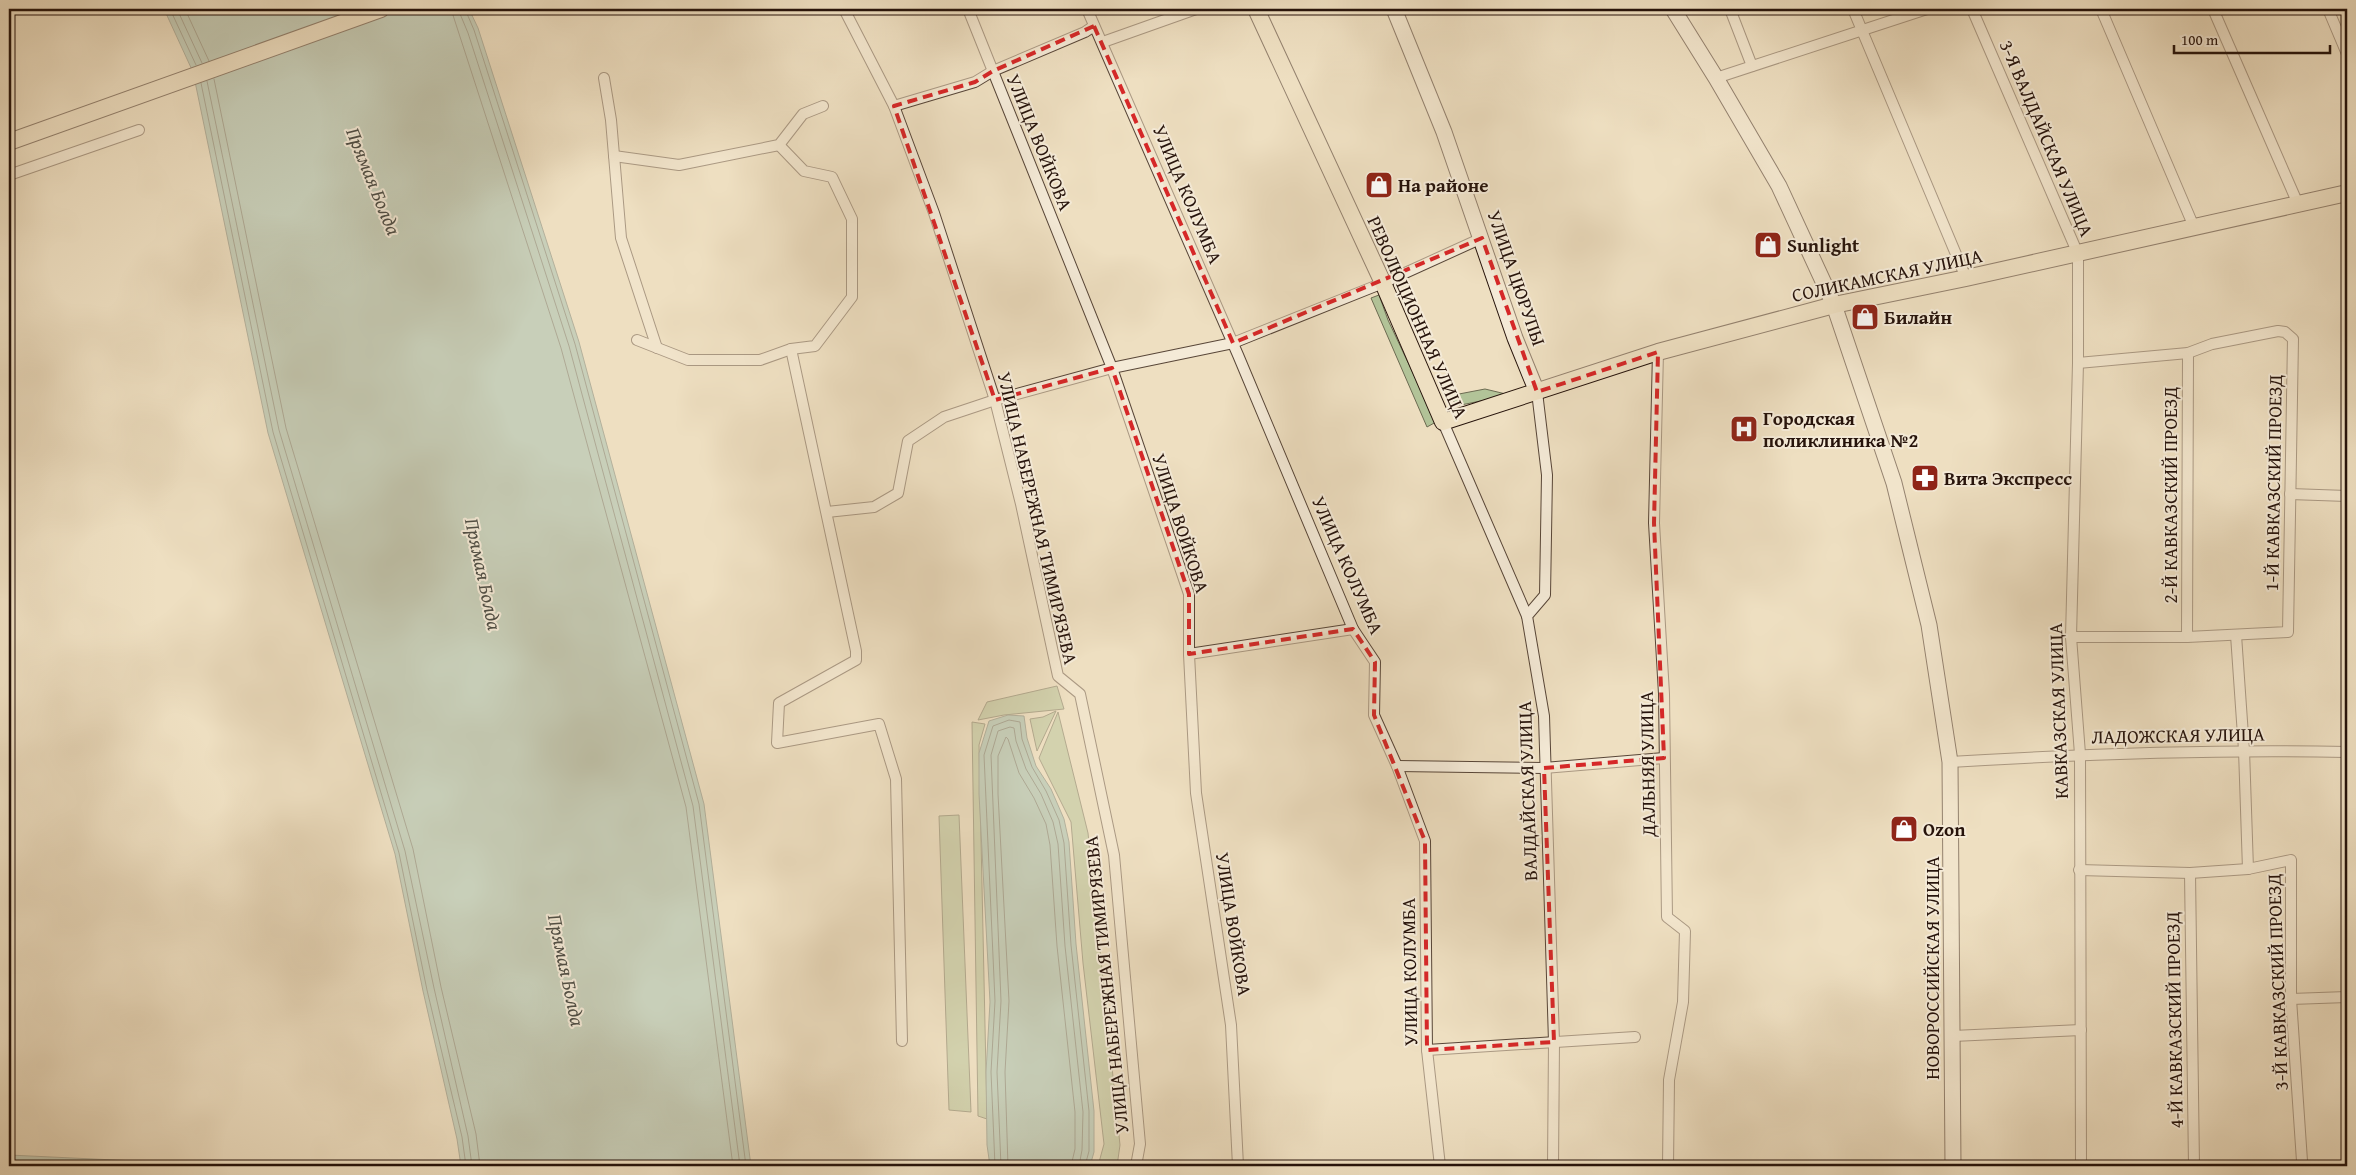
<svg xmlns="http://www.w3.org/2000/svg" width="2356" height="1175" font-family="'Gentium Book Plus',serif">
  <style>
    .green { fill: #b2c398; stroke: #6c6b52 }
    .water { fill: #9abdb0; stroke: #6c796e }
    .lines { fill: none; stroke-linecap: round; stroke-linejoin: round }
    .shore { stroke: #60685e; stroke-width: 1 }
    .street-casing { stroke: #584638; stroke-width: 12 }
    .secondary-casing { stroke: #26130b; stroke-width: 17 }
    .primary-casing { stroke: #26130b; stroke-width: 18 }
    .street { stroke: #f4ead7; stroke-width: 10 }
    .secondary { stroke: #f4ead7; stroke-width: 15 }
    .primary { stroke: #eedfc1; stroke-width: 16 }
    .marked { fill: none; stroke: #d62828; stroke-width: 4; stroke-dasharray: 10 6; stroke-linejoin: round }
    .labels { text-anchor: middle; dominant-baseline: central; stroke-width: 4; stroke-linejoin: round; paint-order: stroke }
    .street-label { font-size: 19px; fill: #26130b; stroke: #f4ead7 }
    .poi-label { font-size: 19px; font-weight: bold; fill: #26130b; stroke: #f4ead7; text-anchor: start }
    .water-label { font-size: 20px; font-style: italic; fill: #4f4e45; stroke: #f4ead7 }
  </style>
  <rect width="100%" height="100%" fill="#eedfc1"/>
  <filter id="stains"><feTurbulence type="fractalNoise" baseFrequency=".004" numOctaves="4"/><feColorMatrix values="0 0 0 0 .2 0 0 0 0 .09 0 0 0 0 .02 0 0 0 .5 -.17"/></filter>
  <radialGradient id="worn" r=".72"><stop offset=".6" stop-color="#630" stop-opacity="0"/><stop offset="1" stop-color="#630" stop-opacity=".3"/></radialGradient>
  <!-- green -->
  <g class="green">
    <path d="M1379,295L1388,320L1436,422L1427,427L1371,298Z"/>
    <path d="M1448,389L1459,394L1485,389L1510,395L1456,406Z"/>
    <path d="M1057,686L1064,709L1004,715L978,720L987,702Z"/>
    <path d="M1056,711L1037,751L1030,719L1043,717Z"/>
    <path d="M1058,712L1088,833L1120,1145L1117,1166H1098L1104,1144L1083,963L1071,822L1039,758Z"/>
    <path d="M972,722L985,724L979,745L987,1119L978,1116Z"/>
    <path d="M959,815L971,1112L949,1110L939,816Z"/>
  </g>
  <!-- water -->
  <g class="water">
    <path d="M164,9H469L478,28L579,342L704,804L751,1166H461L457,1139L423,991L395,854L268,433L193,72Z"/>
    <path d="M1008,715L1024,716L1027,738L1036,766L1051,789L1064,819L1069,842L1076,944L1094,1111V1152L1090,1166H990L987,1145L986,1072L990,1002L979,794V753L989,721Z"/>
    <path d="M9,1155L242,1166H9Z"/>
  </g>
  <g class="lines">
    <!-- shore -->
    <g class="shore">
      <path d="M170,9L196,65"/>
      <path d="M177,9L202,63"/>
      <path d="M185,9L209,61"/>
      <path d="M451,9L561,348L686,807L733,1166"/>
      <path d="M458,9L468,33L569,346L693,806L740,1166"/>
      <path d="M465,9L474,30L575,344L699,804L746,1166"/>
      <path d="M214,79L286,428L413,849L441,987L476,1134L480,1166"/>
      <path d="M207,81L279,430L405,851L434,988L468,1136L472,1166"/>
      <path d="M201,83L273,432L399,853L427,990L462,1137L466,1166"/>
      <path d="M9,1160L138,1166"/>
      <path d="M995,1166L991,1072L995,1001L984,755L993,726L1009,720L1020,722L1022,739L1032,767L1046,791L1059,820L1064,843L1071,945L1089,1111V1151L1085,1166"/>
      <path d="M1001,1166L997,1072L1001,1001L991,755L998,731L1010,727L1014,728L1016,741L1026,769L1041,794L1053,822L1058,844L1065,946L1083,1112L1082,1150L1079,1166"/>
      <path d="M1008,1166L1005,1072L1009,1001L998,794V756L1006,737L1008,739L1019,773L1034,798L1046,824L1050,845L1057,946L1075,1112V1149L1071,1166"/>
    </g>
    <defs>
      <g id="street">
        <path d="M844,9L894,106L934,213L995,400L1021,504L1058,676L1080,694L1114,855L1140,1144L1136,1166"/>
        <path d="M968,9L1112,368L1189,594V654L1196,793L1231,1025L1238,1166"/>
        <path d="M1087,9L1238,355L1353,629L1375,662L1374,715L1397,766L1425,841L1427,1050L1440,1166"/>
        <path d="M1730,9L1752,66"/>
        <path d="M1853,9L1966,278"/>
        <path d="M1972,9L2078,254V363L2071,637L2080,754L2081,1166"/>
        <path d="M2101,9L2194,227"/>
        <path d="M2213,9L2298,204"/>
        <path d="M2328,9L2347,54"/>
        <path d="M1103,42L1196,9"/>
        <path d="M604,78L611,120L621,238L657,348"/>
        <path d="M1716,78L1927,9"/>
        <path d="M894,106L975,82L993,71L1085,32L1094,26"/>
        <path d="M614,156L679,165L779,145L803,114L823,106"/>
        <path d="M9,175L139,130"/>
        <path d="M637,340L688,360H760L791,349L815,346L852,297V219L832,177L804,171L779,145"/>
        <path d="M791,349L856,651V660L779,703L777,743L879,724L896,779L902,1041"/>
        <path d="M1658,352L1654,523L1664,694L1667,917L1685,931L1683,1002L1669,1080L1668,1166"/>
        <path d="M1537,392L1547,475L1545,595L1527,616L1544,716L1554,1042L1553,1166"/>
        <path d="M1443,422L1527,616"/>
        <path d="M2290,494L2347,496"/>
        <path d="M827,512L874,507L898,493L908,441L944,417L995,400L1112,368L1233,343L1383,283L1482,238"/>
        <path d="M2236,635L2244,750L2248,869"/>
        <path d="M2071,637H2187L2288,632L2293,339L2285,332L2278,331L2212,344L2188,353L2078,363"/>
        <path d="M2187,637L2188,353"/>
        <path d="M1189,654L1353,629"/>
        <path d="M1950,762C2083,754 2215,749 2347,752"/>
        <path d="M1397,766L1544,768L1664,758"/>
        <path d="M2079,870L2190,873L2248,869L2291,860V999L2302,1161L2300,1166"/>
        <path d="M2190,873L2194,1166"/>
        <path d="M2291,999L2347,997"/>
        <path d="M1953,1036L2081,1030"/>
        <path d="M1427,1050L1635,1037"/>
      </g>
      <g id="secondary">
        <path d="M1394,9L1444,132L1515,338L1537,392"/>
        <path d="M1673,9L1716,78L1779,186L1834,305L1894,483L1929,625L1950,762L1953,1166"/>
      </g>
      <g id="primary">
        <path d="M1256,9L1383,283L1443,422L1658,352L1834,305L1966,278L2347,193"/>
        <path d="M9,142L381,9"/>
      </g>
    </defs>
    <!-- street casing -->
    <use href="#street" class="street-casing"/>
    <!-- secondary casing -->
    <use href="#secondary" class="secondary-casing"/>
    <!-- primary casing -->
    <use href="#primary" class="primary-casing"/>
    <!-- street -->
    <use href="#street" class="street"/>
    <!-- secondary -->
    <use href="#secondary" class="secondary"/>
    <!-- primary -->
    <use href="#primary" class="primary"/>
  </g>
  <!-- marked area -->
  <path d="M0 0H2356V1175H0ZM1094,26L1233,343L1482,238L1537,392L1658,352L1654,523L1664,758L1544,768L1554,1042L1427,1050L1425,841L1374,715L1375,662L1353,629L1189,654V594L1112,368L995,400L894,106L975,82L993,71Z" fill="#eedfc1" fill-opacity=".55" fill-rule="evenodd"/>
  <path class="marked" d="M1094,26L1233,343L1482,238L1537,392L1658,352L1654,523L1664,758L1544,768L1554,1042L1427,1050L1425,841L1374,715L1375,662L1353,629L1189,654V594L1112,368L995,400L894,106L975,82L993,71Z"/>
  <!-- icons -->
  <defs>
    <symbol id="shop-square" viewBox="-11 -11 22 22"><rect x="-9" y="-9" width="18" height="18" rx="4" fill="#8f2418" stroke="#f4ead7"/><path d="M-5-2.5h2.3a2.7 3.5 0 0 1 5.4 0H5L5.5 6h-11ZM-1.5-2.5h3a1.5 2.3 0 0 0-3 0Z" fill="#fff"/></symbol>
    <symbol id="hospital-square" viewBox="-11 -11 22 22"><rect x="-9" y="-9" width="18" height="18" rx="4" fill="#8f2418" stroke="#f4ead7"/><path d="M-5-5h3v3.5h4V-5h3V5h-3V1.5h-4V5h-3Z" fill="#fff"/></symbol>
    <symbol id="pharmacy-square" viewBox="-11 -11 22 22"><rect x="-9" y="-9" width="18" height="18" rx="4" fill="#8f2418" stroke="#f4ead7"/><path d="M-2-6h4v4h4v4h-4v4h-4v-4h-4v-4h4Z" fill="#fff"/></symbol>
  </defs>
  <g fill-rule="evenodd">
    <use href="#shop-square" x="1363" y="169" width="32" height="32"/>
    <use href="#shop-square" x="1752" y="229" width="32" height="32"/>
    <use href="#shop-square" x="1849" y="301" width="32" height="32"/>
    <use href="#hospital-square" x="1728" y="413" width="32" height="32"/>
    <use href="#pharmacy-square" x="1909" y="462" width="32" height="32"/>
    <use href="#shop-square" x="1888" y="813" width="32" height="32"/>
  </g>
  <g class="labels">
    <!-- street labels -->
    <g class="street-label">
      <text transform="translate(2047 138) rotate(67)">3-Я ВАЛДАЙСКАЯ УЛИЦА</text>
      <text transform="translate(1040 142) rotate(68)">УЛИЦА ВОЙКОВА</text>
      <text transform="translate(1188 194) rotate(67)">УЛИЦА КОЛУМБА</text>
      <text transform="translate(1887 275) rotate(-12)">СОЛИКАМСКАЯ УЛИЦА</text>
      <text transform="translate(1517 278) rotate(71)">УЛИЦА ЦЮРУПЫ</text>
      <text transform="translate(1418 317) rotate(66)">РЕВОЛЮЦИОННАЯ УЛИЦА</text>
      <text transform="translate(2273 483) rotate(-89)">1-Й КАВКАЗСКИЙ ПРОЕЗД</text>
      <text transform="translate(2170 495) rotate(-90)">2-Й КАВКАЗСКИЙ ПРОЕЗД</text>
      <text transform="translate(1038 518) rotate(77)">УЛИЦА НАБЕРЕЖНАЯ ТИМИРЯЗЕВА</text>
      <text transform="translate(1181 523) rotate(72)">УЛИЦА ВОЙКОВА</text>
      <text transform="translate(1348 565) rotate(66)">УЛИЦА КОЛУМБА</text>
      <text transform="translate(2058 711) rotate(-92)">КАВКАЗСКАЯ УЛИЦА</text>
      <text transform="translate(2178 735) rotate(-1)">ЛАДОЖСКАЯ УЛИЦА</text>
      <text transform="translate(1647 764) rotate(-91)">ДАЛЬНЯЯ УЛИЦА</text>
      <text transform="translate(1527 791) rotate(-92)">ВАЛДАЙСКАЯ УЛИЦА</text>
      <text transform="translate(1234 924) rotate(81)">УЛИЦА ВОЙКОВА</text>
      <text transform="translate(1932 968) rotate(-90)">НОВОРОССИЙСКАЯ УЛИЦА</text>
      <text transform="translate(1409 972) rotate(-91)">УЛИЦА КОЛУМБА</text>
      <text transform="translate(2277 982) rotate(-92)">3-Й КАВКАЗСКИЙ ПРОЕЗД</text>
      <text transform="translate(1106 985) rotate(-96)">УЛИЦА НАБЕРЕЖНАЯ ТИМИРЯЗЕВА</text>
      <text transform="translate(2174 1020) rotate(-91)">4-Й КАВКАЗСКИЙ ПРОЕЗД</text>
    </g>
    <!-- poi labels -->
    <g class="poi-label">
      <text x="1398" y="185">На районе</text>
      <text x="1787" y="245">Sunlight</text>
      <text x="1884" y="317">Билайн</text>
      <text x="1763" y="418">Городская<tspan x="1763" dy="22">поликлиника №2</tspan></text>
      <text x="1944" y="478">Вита Экспресс</text>
      <text x="1923" y="829">Ozon</text>
    </g>
    <!-- water labels -->
    <g class="water-label">
      <text transform="translate(374 181) rotate(68)">Прямая Болда</text>
      <text transform="translate(484 574) rotate(78)">Прямая Болда</text>
      <text transform="translate(567 970) rotate(78)">Прямая Болда</text>
    </g>
  </g>
  <!-- margin -->
  <rect width="2356" height="1175" fill="none" stroke="#eedfc1" stroke-width="30"/>
  <rect x="10" y="10" width="2336" height="1155" fill="none" stroke="#26130b" stroke-width="2.5"/>
  <rect x="15" y="15" width="2326" height="1145" fill="none" stroke="#26130b"/>
  <!-- scale -->
  <path d="M2174 45v8h156v-8" fill="none" stroke="#26130b" stroke-width="2.5"/>
  <text x="2181" y="45" font-size="15" fill="#26130b" stroke="#f4ead7" stroke-width="4" paint-order="stroke">100 m</text>
  <rect width="100%" height="100%" filter="url(#stains)"/>
  <rect width="100%" height="100%" fill="url(#worn)"/>
</svg>
